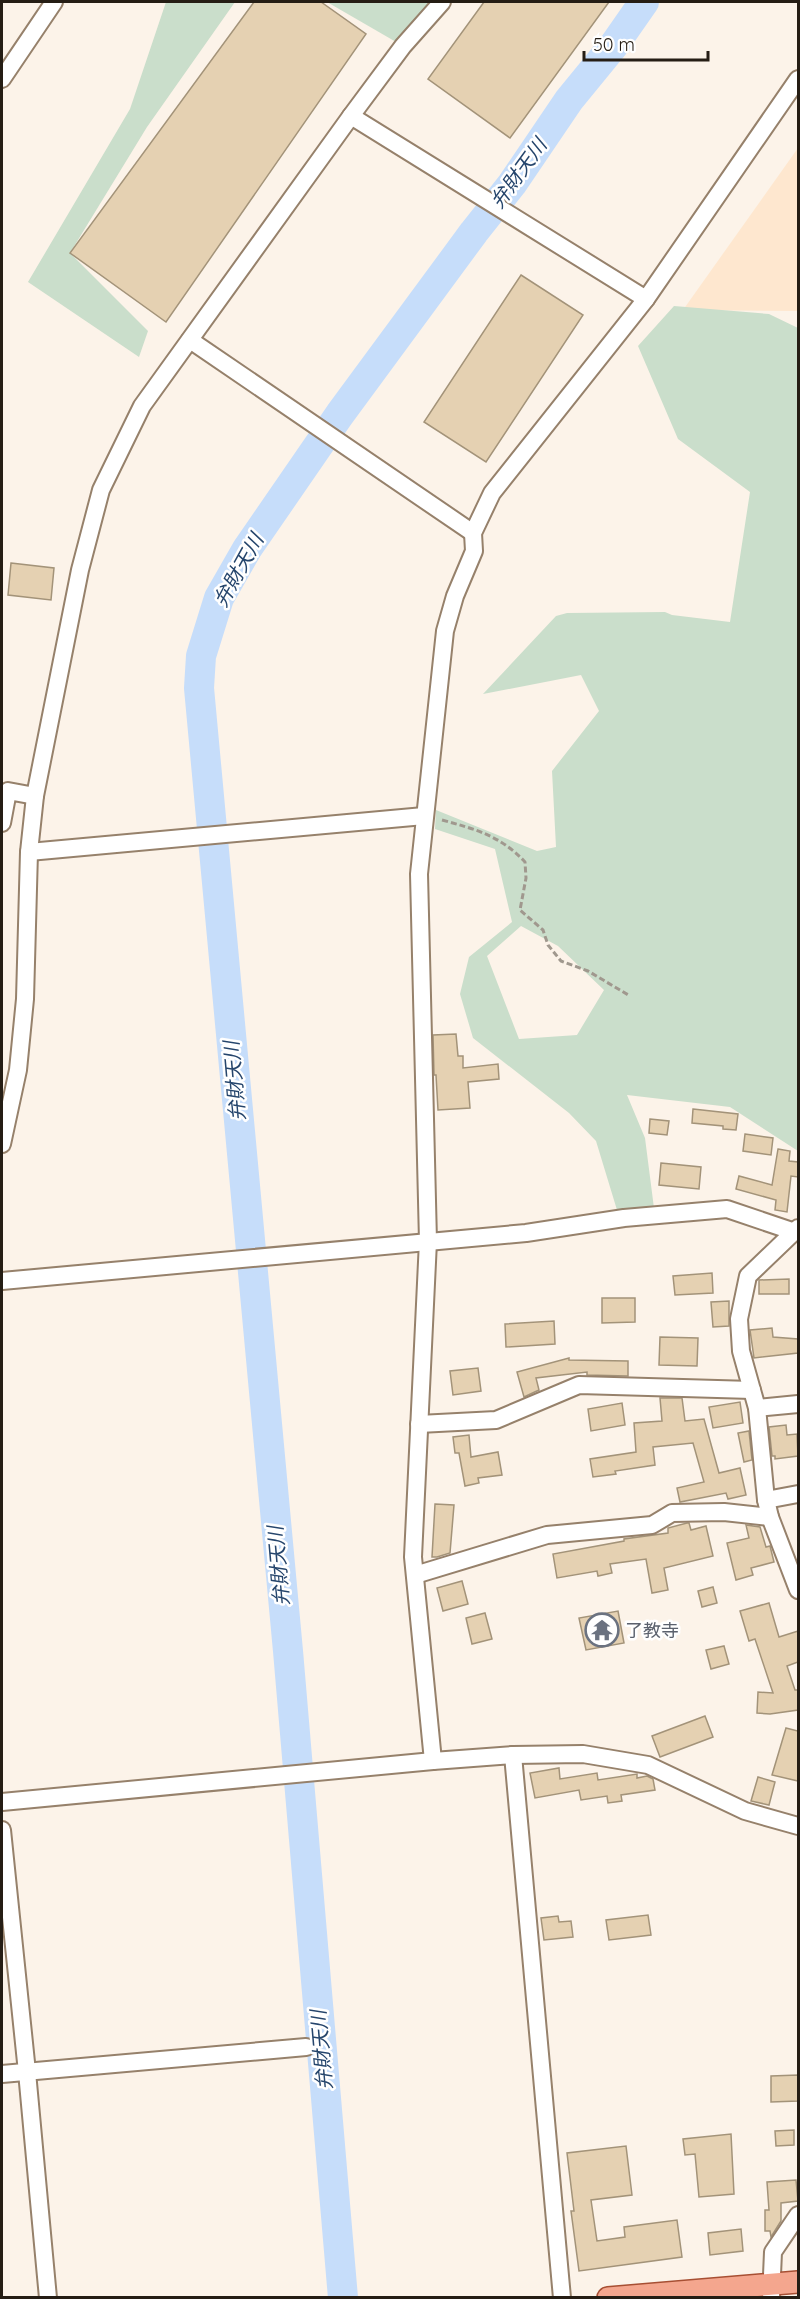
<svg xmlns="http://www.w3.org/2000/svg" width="800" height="2299" font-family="Quicksand,'Noto Sans JP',sans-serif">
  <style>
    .built { fill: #fee7cf }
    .green { fill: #cadecb; fill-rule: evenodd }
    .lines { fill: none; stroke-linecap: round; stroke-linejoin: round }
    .river { stroke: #c6ddfa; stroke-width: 30 }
    .building { fill: #e5d1b2; stroke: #a39379; stroke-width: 1.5 }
    .minor-casing { stroke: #96816b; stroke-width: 20 }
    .major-casing { stroke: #a74f33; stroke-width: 24 }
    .path { stroke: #a0988e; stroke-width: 3; stroke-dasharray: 6 3; stroke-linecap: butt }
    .minor { stroke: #fff; stroke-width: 16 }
    .major { stroke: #f4a68e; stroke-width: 21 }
    .labels { text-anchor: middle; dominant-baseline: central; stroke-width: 5; stroke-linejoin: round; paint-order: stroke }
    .worship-label { font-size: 18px; fill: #5b616d; stroke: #fff; text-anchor: start }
    .water-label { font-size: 20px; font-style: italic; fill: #25456c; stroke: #fff }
  </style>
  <rect width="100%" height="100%" fill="#fcf3e9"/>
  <!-- built -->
  <path class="built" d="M798,148V311L683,310Z"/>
  <!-- green -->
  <g class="green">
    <path d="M166,2H235L147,127L70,253L148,331L139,357L28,282L130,109Z"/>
    <path d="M327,2H440L403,46Z"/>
    <path d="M674,306L769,314L798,328V1151L730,1107L627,1095L645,1138L655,1216L617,1210L596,1141L569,1113L473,1038L460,994L469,957L512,922L495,849L435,829L436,810L537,851L556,847L552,771L599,711L581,675L483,694L556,616L567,613L665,612L672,615L730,622L750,492L678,439L638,346ZM521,926L558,946L604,990L577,1035L519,1039L487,956Z"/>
  </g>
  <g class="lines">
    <!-- river -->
    <path class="river" d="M343,2298L288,1651L199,688L201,656L219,598L247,549L340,414L474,232L512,184L569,100L614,45L644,2"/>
  </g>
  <!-- building -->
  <g class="building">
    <path d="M254,2H321L366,34L166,322L70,253Z"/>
    <path d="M484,2H609L510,138L428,79Z"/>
    <path d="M521,275L583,315L486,462L424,422Z"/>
    <path d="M11,563L54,568L51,600L8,595Z"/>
    <path d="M456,1034L458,1056H463V1068L498,1064L499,1079L468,1082L470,1108L438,1110L436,1075H434L433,1035Z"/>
    <path d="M693,1109L738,1114L736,1130L723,1129V1126L692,1123Z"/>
    <path d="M650,1119L669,1121L667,1135L649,1133Z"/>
    <path d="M745,1134L773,1138L771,1155L743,1151Z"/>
    <path d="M778,1149L790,1151L789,1161L798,1162V1177L791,1176L787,1212L775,1210L776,1200L736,1189L739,1176L772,1185Z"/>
    <path d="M661,1163L701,1167L699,1189L659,1185Z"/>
    <path d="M712,1273L713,1293L675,1295L673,1276Z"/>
    <path d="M789,1279V1294H759V1280Z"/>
    <path d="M602,1298H635V1322L602,1323Z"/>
    <path d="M729,1301V1326L713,1327L711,1302Z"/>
    <path d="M554,1321L555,1344L506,1347L505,1324Z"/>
    <path d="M772,1328L773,1337L798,1339V1353L754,1358L750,1330Z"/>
    <path d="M660,1337L698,1338L697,1366L659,1365Z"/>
    <path d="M569,1358V1360L628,1361V1376L587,1375V1372L536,1378L539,1390L524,1397L517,1372Z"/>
    <path d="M478,1368L481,1391L453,1395L450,1371Z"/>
    <path d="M660,1398H682L685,1421L704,1419L719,1473L740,1468L746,1495L728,1499L726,1493L680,1502L677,1488L704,1482L693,1443L653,1447L655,1465L615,1471L616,1474L593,1477L590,1459L636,1452L634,1423L662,1421Z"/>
    <path d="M740,1402L743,1423L713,1428L709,1407Z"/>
    <path d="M622,1403L625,1425L591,1431L588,1409Z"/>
    <path d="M786,1425L787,1435L797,1434L798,1456L775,1459V1456H772L769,1427Z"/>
    <path d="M749,1431L752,1460L744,1462L738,1433Z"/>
    <path d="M469,1435L471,1457L498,1452L502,1475L478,1478L479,1483L465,1486L459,1453H455L453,1437Z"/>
    <path d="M435,1504L454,1505L450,1553L437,1557H432Z"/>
    <path d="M687,1523H689L691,1530L706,1526L713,1556L664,1568L668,1590L652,1593L646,1559L610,1564L612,1573L598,1576L597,1571L557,1578L553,1554L624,1541V1539L668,1533V1528Z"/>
    <path d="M746,1525L760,1527L766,1547L770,1546L774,1562L751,1568L753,1575L736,1580L727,1543L749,1538Z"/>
    <path d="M462,1581L468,1604L443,1611L437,1588Z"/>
    <path d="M713,1587L717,1603L702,1607L698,1591Z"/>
    <path d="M769,1603L779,1637L798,1631V1662L787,1666L795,1690H798V1710L770,1714L757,1713L758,1692L773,1693L755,1639L749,1641L740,1611Z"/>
    <path d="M618,1611L624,1643L586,1650L579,1618Z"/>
    <path d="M485,1613L492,1639L472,1644L466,1618Z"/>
    <path d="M724,1646L729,1664L711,1669L706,1650Z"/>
    <path d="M705,1716L713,1737L660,1757L652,1736Z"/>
    <path d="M786,1728L798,1731V1781L772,1775Z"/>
    <path d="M559,1768L560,1779L597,1773L598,1780L637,1774V1778L647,1776L653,1779L655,1790L621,1795L622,1801L608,1803L607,1796L581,1800L579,1790L535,1798L530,1773Z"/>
    <path d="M758,1777L775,1782L769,1805L751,1801Z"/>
    <path d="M648,1915L651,1935L609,1940L606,1920Z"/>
    <path d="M558,1916L559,1922L571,1921L573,1937L544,1940L541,1918Z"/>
    <path d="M798,2075V2101L771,2102V2076Z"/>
    <path d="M794,2130V2145L776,2146L775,2131Z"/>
    <path d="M731,2134L734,2194L699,2197L695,2154L685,2155L683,2139Z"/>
    <path d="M626,2146L632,2195L591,2200L597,2241L625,2237L624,2227L677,2220L682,2257L579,2271L571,2211H574L567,2153Z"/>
    <path d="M796,2180L798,2201L781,2203V2221L771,2237L770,2231H765V2210H769L767,2182Z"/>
    <path d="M741,2229L743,2251L710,2255L708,2233Z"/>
  </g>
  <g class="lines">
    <defs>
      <g id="minor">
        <path d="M2,79L54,2"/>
        <path d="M351,116L646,299"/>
        <path d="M190,340L473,533"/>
        <path d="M2,823L8,791L35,796"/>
        <path d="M29,852L424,816"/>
        <path d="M2,1144L18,1070L25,999L29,852L35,796L80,570L101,490L142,406L351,116L403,46L442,2"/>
        <path d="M798,1228L748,1276L739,1319L741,1351L757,1408L766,1500L770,1517L798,1590"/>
        <path d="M2,1281L526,1233L624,1218L727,1209L795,1232"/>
        <path d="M757,1408L798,1404"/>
        <path d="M419,1424L496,1420L579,1385L752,1390"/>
        <path d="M766,1500L798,1494"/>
        <path d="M415,1575L547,1535L652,1525L672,1513L724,1512L770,1517"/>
        <path d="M513,1755L562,2298"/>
        <path d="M433,1761L413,1557L428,1241L419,874L445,631L455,596L474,551L473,533L492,493L646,299L798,79"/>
        <path d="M2,1802L433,1761L513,1755L583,1754L648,1765L745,1811L798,1826"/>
        <path d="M2,1830L27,2072L48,2298"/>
        <path d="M2,2074L306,2047"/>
        <path d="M771,2298L773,2252L798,2215"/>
      </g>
      <path id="major" d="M608,2298L798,2282"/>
    </defs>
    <!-- minor casing -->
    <use href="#minor" class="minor-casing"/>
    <!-- major casing -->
    <use href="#major" class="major-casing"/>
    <!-- path -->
    <path class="path" d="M442,820C475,829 501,836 525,862L526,878L520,910L543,930L548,945L561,961L588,971L630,996"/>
    <!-- minor -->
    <use href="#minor" class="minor"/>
    <!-- major -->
    <use href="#major" class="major"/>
  </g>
  <!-- icons -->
  <defs>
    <symbol id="temple-ring" viewBox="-11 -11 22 22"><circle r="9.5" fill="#fff" stroke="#6b7280" stroke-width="1.5"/><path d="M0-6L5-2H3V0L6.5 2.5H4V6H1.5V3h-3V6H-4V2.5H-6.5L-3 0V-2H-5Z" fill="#6b7280"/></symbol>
  </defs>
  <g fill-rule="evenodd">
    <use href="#temple-ring" x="583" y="1611" width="38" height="38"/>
  </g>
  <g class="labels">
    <!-- worship labels -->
    <g class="worship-label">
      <text x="625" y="1630">了教寺</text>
    </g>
    <!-- water labels -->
    <g class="water-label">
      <text transform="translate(518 173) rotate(-54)">弁財天川</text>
      <text transform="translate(238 570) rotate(-61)">弁財天川</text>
      <text transform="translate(234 1081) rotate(-95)">弁財天川</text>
      <text transform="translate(278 1566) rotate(-95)">弁財天川</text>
      <text transform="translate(321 2050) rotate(-95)">弁財天川</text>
    </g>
  </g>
  <!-- border -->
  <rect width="800" height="2299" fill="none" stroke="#251d14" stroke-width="6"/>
  <!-- scale -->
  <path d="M584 51v9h124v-9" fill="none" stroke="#251d14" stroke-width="3"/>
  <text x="593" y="51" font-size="18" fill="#251d14" stroke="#ffffff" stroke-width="4.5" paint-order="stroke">50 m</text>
</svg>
